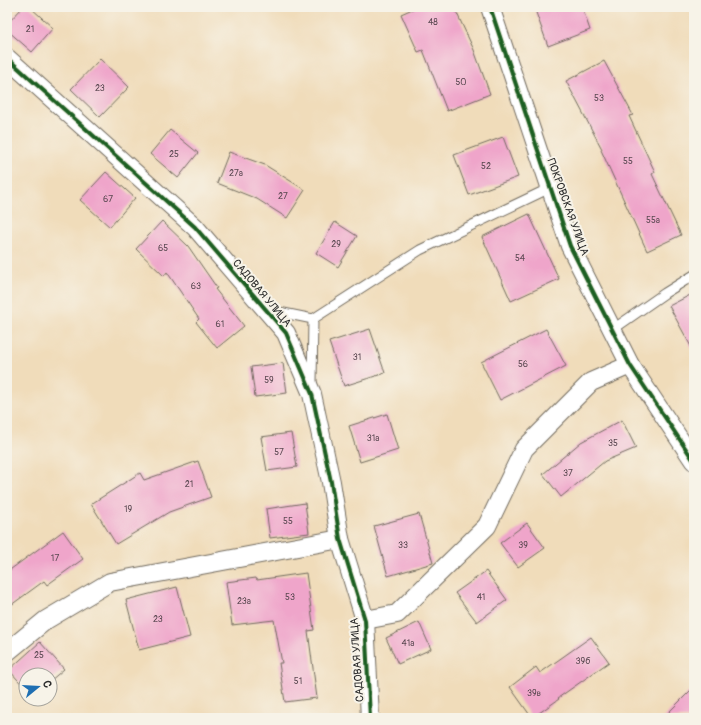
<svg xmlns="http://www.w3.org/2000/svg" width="701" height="725" font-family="Pangolin,sans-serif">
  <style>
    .building { fill: #efa5ca }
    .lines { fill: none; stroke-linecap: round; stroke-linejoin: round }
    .service-casing { stroke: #70695d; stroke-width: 11 }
    .minor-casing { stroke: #70695d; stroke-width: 20 }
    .service { stroke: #fff; stroke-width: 9 }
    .minor { stroke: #fff; stroke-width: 18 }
    .cycleway-casing { stroke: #f7f3e8; stroke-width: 6 }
    .cycleway { stroke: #1b5e20; stroke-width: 4 }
    .labels { text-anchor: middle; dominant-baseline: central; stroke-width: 4; stroke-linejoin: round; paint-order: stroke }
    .number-label { font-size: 9px; fill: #5c4a53 }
    .street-label { font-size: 11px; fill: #2b2b2b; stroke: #f7f3e8 }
  </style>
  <rect width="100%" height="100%" fill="#f7f3e8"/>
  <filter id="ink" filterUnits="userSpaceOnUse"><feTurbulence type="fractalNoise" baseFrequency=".025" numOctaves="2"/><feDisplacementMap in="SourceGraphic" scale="8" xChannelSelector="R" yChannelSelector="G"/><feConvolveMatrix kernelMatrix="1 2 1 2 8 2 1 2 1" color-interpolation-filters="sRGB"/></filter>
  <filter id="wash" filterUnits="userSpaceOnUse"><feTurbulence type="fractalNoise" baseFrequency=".012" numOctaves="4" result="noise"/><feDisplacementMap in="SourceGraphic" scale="16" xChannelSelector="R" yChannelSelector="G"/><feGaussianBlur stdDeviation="0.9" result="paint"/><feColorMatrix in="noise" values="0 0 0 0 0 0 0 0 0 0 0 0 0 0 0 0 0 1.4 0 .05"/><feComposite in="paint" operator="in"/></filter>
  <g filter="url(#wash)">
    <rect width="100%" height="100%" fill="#f0dcba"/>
    <g id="blocks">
      <!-- building -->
      <g class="building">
        <path d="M23,7H30L53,28L32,52L7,30V24Z"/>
        <path d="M417,7H454L474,50L490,94L447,111L423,50L418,52L401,14Z"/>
        <path d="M534,7H582L590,30L548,46Z"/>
        <path d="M100,59L129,87L100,117L71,89Z"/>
        <path d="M604,61L633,115L629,116L655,172L652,174L681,235L647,251L601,150L602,149L566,81Z"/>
        <path d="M170,130L198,153L178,178L150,154Z"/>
        <path d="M503,137L518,177L469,195L454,155Z"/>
        <path d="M229,152L265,165L305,190L287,218L257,199L217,183Z"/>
        <path d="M106,172L135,198L110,227L80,200Z"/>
        <path d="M529,214L559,279L511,301L482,237Z"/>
        <path d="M162,221L188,246L217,288L215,289L244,326L217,348L196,322L199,319L167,272L164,276L136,249Z"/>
        <path d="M335,222L357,236L338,267L316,253Z"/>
        <path d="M694,293V352L669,306Z"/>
        <path d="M370,329L385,373L344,386L329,342Z"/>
        <path d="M546,329L566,366L500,400L481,362Z"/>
        <path d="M283,363L287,393L255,397L251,367Z"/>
        <path d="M387,414L398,450L360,462L349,426Z"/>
        <path d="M622,420L636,448L605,461L561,497L543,474L581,442Z"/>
        <path d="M291,433L297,467L267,471L261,437Z"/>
        <path d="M198,461L211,497L169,512L116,544L91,504L140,473L144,480Z"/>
        <path d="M305,503L309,533L270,538L266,509Z"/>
        <path d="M419,514L433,563L388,576L374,526Z"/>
        <path d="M527,523L545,548L518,567L500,543Z"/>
        <path d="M63,531L83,559L47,585L44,581L7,608V572Z"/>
        <path d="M486,571L507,600L477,622L455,593Z"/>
        <path d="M306,573L314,630L308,631L317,698L285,702L279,663H282L274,620L232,625L226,582L256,578L257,580Z"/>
        <path d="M177,587L190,637L139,650L126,600Z"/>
        <path d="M419,622L431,649L398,664L386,638Z"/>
        <path d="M591,637L609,662L558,698L559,699L532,718L510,687L536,667L540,673Z"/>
        <path d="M40,642L64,669L50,681V675H26V689L9,670Z"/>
        <path d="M694,687V718H663Z"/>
      </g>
    </g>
  </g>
  <g filter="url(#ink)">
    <use href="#blocks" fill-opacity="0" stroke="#70695d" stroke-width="1"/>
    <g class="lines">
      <defs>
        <g id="service">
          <path d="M269,310L313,319"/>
          <path d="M612,330L665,293L694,275"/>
          <path d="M312,382L313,319L420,250L550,188"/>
        </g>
        <g id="minor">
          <path d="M490,7L570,246L630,365L694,461"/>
          <path d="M7,58L195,227L286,333L312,394L331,482L340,539L365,620L370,718"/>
          <path d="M365,620L397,614L487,526L524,449L591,382L630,365"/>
          <path d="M7,652L46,620L110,582L340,539"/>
        </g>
      </defs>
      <!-- service casing -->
      <use href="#service" class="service-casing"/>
      <!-- minor casing -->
      <use href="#minor" class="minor-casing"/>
      <!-- service -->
      <use href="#service" class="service"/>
      <!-- minor -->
      <use href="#minor" class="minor"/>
      <defs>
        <g id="cycleway">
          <path d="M490,7L570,246L630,365L694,461"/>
          <path d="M7,58L195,227L286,333L312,394L331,482L340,539L365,620L370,718"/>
        </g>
      </defs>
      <!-- cycleway casing -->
      <use href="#cycleway" class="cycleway-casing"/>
      <!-- cycleway -->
      <use href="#cycleway" class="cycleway"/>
    </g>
  </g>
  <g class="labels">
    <!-- number labels -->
    <g class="number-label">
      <text x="433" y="22">48</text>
      <text x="30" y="29">21</text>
      <text x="461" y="82">50</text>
      <text x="100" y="88">23</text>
      <text x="599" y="98">53</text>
      <text x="174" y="154">25</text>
      <text x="628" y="161">55</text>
      <text x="486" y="166">52</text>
      <text x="236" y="173">27а</text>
      <text x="283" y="196">27</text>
      <text x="108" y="199">67</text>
      <text x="653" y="220">55а</text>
      <text x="336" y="244">29</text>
      <text x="163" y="248">65</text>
      <text x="520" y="258">54</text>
      <text x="196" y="286">63</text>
      <text x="220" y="324">61</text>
      <text x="357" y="357">31</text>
      <text x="523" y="364">56</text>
      <text x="269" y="380">59</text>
      <text x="373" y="438">31а</text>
      <text x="613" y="443">35</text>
      <text x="279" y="452">57</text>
      <text x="568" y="473">37</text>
      <text x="189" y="484">21</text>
      <text x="128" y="509">19</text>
      <text x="288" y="521">55</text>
      <text x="403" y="545">33</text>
      <text x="523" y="545">39</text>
      <text x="55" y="558">17</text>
      <text x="290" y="597">53</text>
      <text x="481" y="597">41</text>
      <text x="244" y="601">23а</text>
      <text x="158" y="619">23</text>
      <text x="408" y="643">41а</text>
      <text x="39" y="655">25</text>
      <text x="583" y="661">39б</text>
      <text x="298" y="681">51</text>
      <text x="534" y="693">39в</text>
    </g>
    <!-- street labels -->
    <g class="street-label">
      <text transform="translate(568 207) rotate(70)">ПОКРОВСКАЯ УЛИЦА</text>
      <text transform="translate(262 293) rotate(50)">САДОВАЯ УЛИЦА</text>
      <text transform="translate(357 660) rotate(-94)">САДОВАЯ УЛИЦА</text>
    </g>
  </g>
  <!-- margin -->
  <rect width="701" height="725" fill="none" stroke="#f7f3e8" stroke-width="24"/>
  <!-- north arrow -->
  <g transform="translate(38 687) rotate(72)"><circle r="19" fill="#f7f3e8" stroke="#a5a39c"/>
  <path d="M0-3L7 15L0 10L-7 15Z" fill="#1f6fb2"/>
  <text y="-6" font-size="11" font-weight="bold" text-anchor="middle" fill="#2b2b2b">С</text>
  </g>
</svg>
